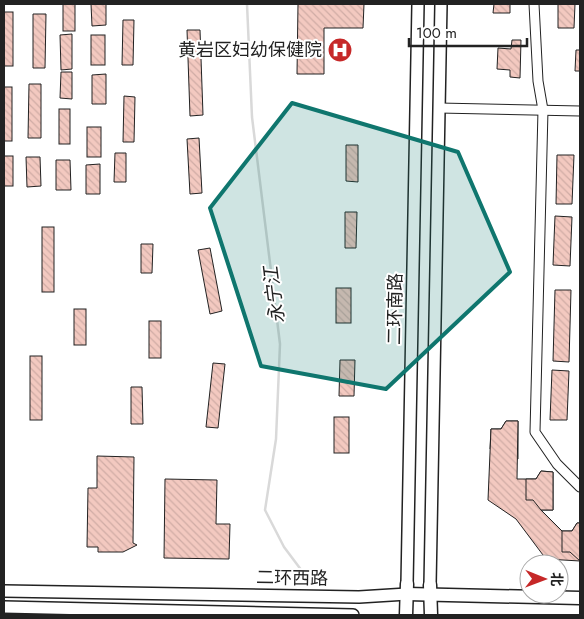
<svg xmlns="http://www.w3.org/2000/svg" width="584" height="619" font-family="Jost,'Noto Sans SC',sans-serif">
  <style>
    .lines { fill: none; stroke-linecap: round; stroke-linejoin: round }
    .stream { stroke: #d9d9d9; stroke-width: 2.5 }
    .building { fill: url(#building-back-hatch); stroke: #222 }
    .minor-casing { stroke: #222; stroke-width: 11 }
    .major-casing { stroke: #222; stroke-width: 14 }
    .highway-casing { stroke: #222; stroke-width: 15 }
    .minor { stroke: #fff; stroke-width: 9 }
    .major { stroke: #fff; stroke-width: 11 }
    .highway { stroke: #fff; stroke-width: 12 }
    .marked { fill: #0f766e; fill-opacity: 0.2; stroke: #0f766e; stroke-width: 4; stroke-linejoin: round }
    .labels { text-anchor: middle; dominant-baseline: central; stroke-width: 4; stroke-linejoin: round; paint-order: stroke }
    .poi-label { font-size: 18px; fill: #222; stroke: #fff; text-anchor: end }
    .street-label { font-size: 18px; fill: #222; stroke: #fff }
    .water-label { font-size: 19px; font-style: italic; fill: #222; stroke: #fff }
  </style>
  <defs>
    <pattern id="building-back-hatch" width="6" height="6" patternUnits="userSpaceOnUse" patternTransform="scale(1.25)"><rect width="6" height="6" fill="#f3c9c0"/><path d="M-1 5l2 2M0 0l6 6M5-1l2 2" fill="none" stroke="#d0aca5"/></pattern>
  </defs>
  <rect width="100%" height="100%" fill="#fff"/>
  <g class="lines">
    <!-- stream -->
    <path class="stream" d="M247,4L252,117L280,344L276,439L265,510L284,547L305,575"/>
  </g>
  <!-- building -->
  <g class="building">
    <rect x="63" y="4" width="12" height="27"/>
    <path d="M91,4H106V25L92,26Z"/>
    <path d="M298,4H364L363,28H324V74H297Z"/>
    <path d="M494,4H510V13H493Z"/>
    <path d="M558,4H575L574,28H558Z"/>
    <rect x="4" y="12" width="9" height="54"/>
    <path d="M33,14H46L45,68H33Z"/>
    <path d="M123,20H134L133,65H122Z"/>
    <path d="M187,30H200L203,115L190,116Z"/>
    <path d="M72,34V69L61,70L60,35Z"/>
    <rect x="91" y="35" width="14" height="30"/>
    <path d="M512,40H521L520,78L510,77V70L497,69L498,48L511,49Z"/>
    <path d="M576,50H580V71H575Z"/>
    <path d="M61,72H72V99L60,98Z"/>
    <path d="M106,74V104H92V75Z"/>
    <path d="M29,84H41V138H28Z"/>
    <rect x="4" y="87" width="8" height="54"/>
    <path d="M124,96L135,97L134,142H123Z"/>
    <rect x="59" y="109" width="11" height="35"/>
    <rect x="87" y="127" width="14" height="30"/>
    <path d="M199,138L202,193L190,194L187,139Z"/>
    <path d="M346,145H358V182L346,181Z"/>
    <path d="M115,153H126V182H114Z"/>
    <path d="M557,155H574L572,204H556Z"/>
    <rect x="4" y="156" width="9" height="30"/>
    <path d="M26,157H40L41,186L27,187Z"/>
    <path d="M56,160H70L71,190H56Z"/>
    <path d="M100,164V194H86V165Z"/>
    <path d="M345,212H357L356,248H345Z"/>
    <path d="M555,216L572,217L570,266L553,265Z"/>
    <rect x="42" y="227" width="12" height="65"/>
    <path d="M141,244H153L152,273H141Z"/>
    <path d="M210,248L222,311L210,314L198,250Z"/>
    <rect x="336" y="288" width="15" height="35"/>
    <path d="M555,290H571L569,362L553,361Z"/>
    <rect x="74" y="309" width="12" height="36"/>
    <rect x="149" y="321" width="12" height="37"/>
    <rect x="30" y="356" width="12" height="64"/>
    <path d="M340,360H355L354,396H339Z"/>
    <path d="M213,363L225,364L218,428L206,427Z"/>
    <path d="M552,370L569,371L567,420H550Z"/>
    <path d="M131,387H142L143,424H131Z"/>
    <rect x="334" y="417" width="15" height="36"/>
    <path d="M506,421H518V459H506L498,450L490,449L491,429H501Z"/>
    <path d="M506,421H518L517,479H536L541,471L553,472V510H541L562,531H572L577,523H580V561L546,559L516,519L488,500L491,429H501Z"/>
    <path d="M97,456L134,457L133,543L137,545L123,552H98V547H87L88,488H97Z"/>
    <path d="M541,471L553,472V510H541L533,500H526V479H536Z"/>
    <path d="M165,479L217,480L216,524H230L229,559L164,558Z"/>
    <path d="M577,523H580V561L570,552H562V531H572Z"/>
  </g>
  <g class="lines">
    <defs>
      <g id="minor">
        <path d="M534,4L538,81L543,110L535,432L557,464L580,487"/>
        <path d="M439,108L580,111"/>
      </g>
      <g id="major">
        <path d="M407,584L418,4"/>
        <path d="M430,585L441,4"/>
        <path d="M4,591L359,597L407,594"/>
        <path d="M4,607L353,615"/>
      </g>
      <g id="highway">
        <path d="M430,585L431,615"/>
        <path d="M407,594L580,598"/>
        <path d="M406,615L407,584"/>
      </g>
    </defs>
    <!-- minor casing -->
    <use href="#minor" class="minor-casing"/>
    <!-- major casing -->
    <use href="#major" class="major-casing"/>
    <!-- highway casing -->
    <use href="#highway" class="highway-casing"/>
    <!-- minor -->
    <use href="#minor" class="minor"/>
    <!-- major -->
    <use href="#major" class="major"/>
    <!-- highway -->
    <use href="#highway" class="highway"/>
  </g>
  <!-- marked area -->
  <path class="marked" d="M292,103L458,152L510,272L386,389L261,366L210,208Z"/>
  <!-- icons -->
  <defs>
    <symbol id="hospital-disc" viewBox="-11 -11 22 22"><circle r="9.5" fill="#c62828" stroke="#fff"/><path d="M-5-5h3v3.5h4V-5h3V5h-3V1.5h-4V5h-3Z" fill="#fff"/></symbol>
  </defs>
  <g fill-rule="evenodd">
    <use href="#hospital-disc" x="326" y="36" width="28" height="28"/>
  </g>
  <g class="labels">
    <!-- poi labels -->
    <g class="poi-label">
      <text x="322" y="50">黄岩区妇幼保健院</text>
    </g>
    <!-- street labels -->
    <g class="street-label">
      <text transform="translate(395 309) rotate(-89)">二环南路</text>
      <text transform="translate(292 578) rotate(1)">二环西路</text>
    </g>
    <!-- water labels -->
    <g class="water-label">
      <text transform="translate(274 295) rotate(-97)">永宁江</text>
    </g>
  </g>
  <!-- border -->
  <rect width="584" height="619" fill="none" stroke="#222222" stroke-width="10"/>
  <!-- north arrow -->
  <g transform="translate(544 579) rotate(91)"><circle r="24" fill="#ffffff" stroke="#a7a7a7"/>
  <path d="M0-4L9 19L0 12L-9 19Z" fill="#c62828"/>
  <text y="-8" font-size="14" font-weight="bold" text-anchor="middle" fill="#222222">北</text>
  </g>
  <!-- scale -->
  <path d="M409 38v8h118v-8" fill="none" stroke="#222222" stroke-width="2.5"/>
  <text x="416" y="38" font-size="15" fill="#222222" stroke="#ffffff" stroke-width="4" paint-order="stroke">100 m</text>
</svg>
